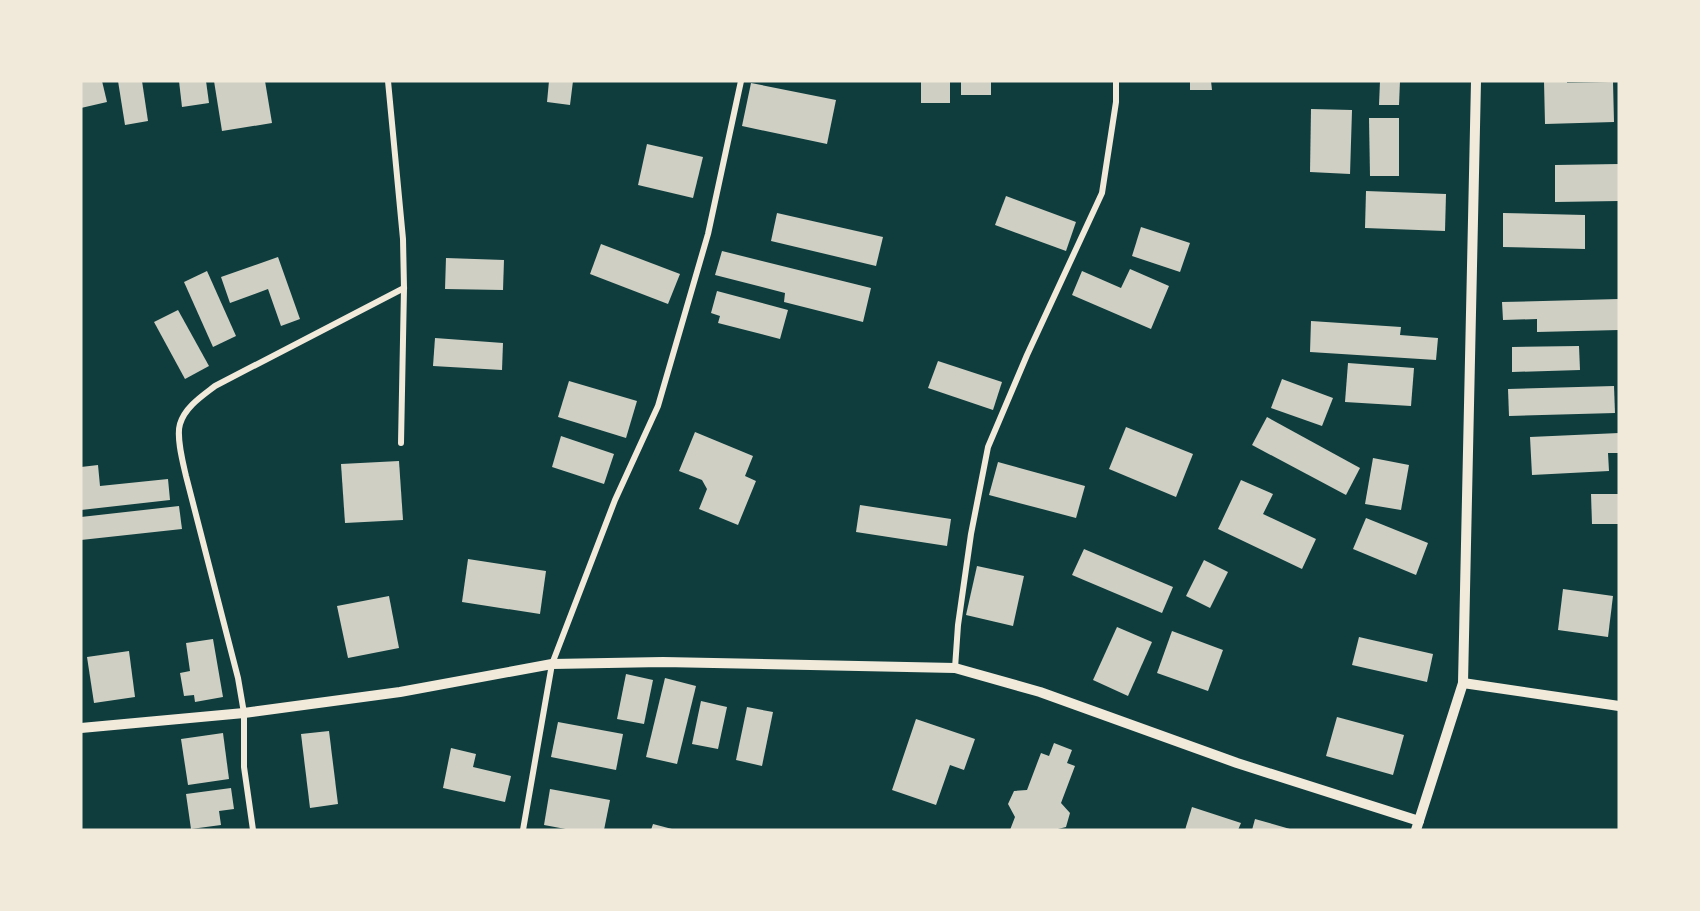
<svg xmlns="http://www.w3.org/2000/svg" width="1700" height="911" font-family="Montserrat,sans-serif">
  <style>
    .building { fill: #cfcfc3 }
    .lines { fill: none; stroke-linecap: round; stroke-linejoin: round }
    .minor { stroke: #f1e9da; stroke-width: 6 }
    .tertiary { stroke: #f1e9da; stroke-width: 10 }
  </style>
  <rect width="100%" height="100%" fill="#0f3d3e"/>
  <!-- building -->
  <g class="building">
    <path d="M81,81H102L107,102L81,108Z"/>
    <path d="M118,81H142L148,121L125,125Z"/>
    <path d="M179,81H206L209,103L182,107Z"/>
    <path d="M214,81H265L272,123L222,131Z"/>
    <path d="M549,81H573L570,105L547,102Z"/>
    <rect x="921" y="81" width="29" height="22"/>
    <rect x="961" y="81" width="30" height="14"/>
    <path d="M1190,81H1211L1212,90H1190Z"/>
    <path d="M1380,81H1400L1399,105H1379Z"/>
    <path d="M1544,81H1567V83L1613,82L1614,122L1545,124Z"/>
    <path d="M751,83L836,100L827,144L742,126Z"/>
    <path d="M1311,109L1352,110L1350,174L1310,172Z"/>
    <path d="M1369,118H1399V176H1370Z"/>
    <path d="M647,144L703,157L693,198L638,185Z"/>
    <path d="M1619,164V201L1555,202V165Z"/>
    <path d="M1366,191L1446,194L1445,231L1365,228Z"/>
    <path d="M1006,196L1076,222L1066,251L995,225Z"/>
    <path d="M777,213L883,237L876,266L771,241Z"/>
    <path d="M1503,213L1585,215V249L1503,247Z"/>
    <path d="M1141,227L1190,243L1180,272L1132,256Z"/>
    <path d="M601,244L680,274L668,304L590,274Z"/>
    <path d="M722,251L871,288L863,322L784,302L785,293L715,275Z"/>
    <path d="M278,257L300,319L281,326L268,289L230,303L221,277Z"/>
    <path d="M446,258L504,260L503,290L445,289Z"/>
    <path d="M1130,269L1169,286L1151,329L1072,295L1082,271L1121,288Z"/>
    <path d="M207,271L236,336L213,347L184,282Z"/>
    <path d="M717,291L788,310L780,339L718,323L720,316L711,313Z"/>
    <path d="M1619,299V330L1537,332V319L1503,320L1502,302Z"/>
    <path d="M178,310L209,366L185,379L154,322Z"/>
    <path d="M1311,321L1401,327L1400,335L1438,338L1436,360L1310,352Z"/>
    <path d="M435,338L503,343L502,370L433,366Z"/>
    <path d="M1579,346L1580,370L1512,372V347Z"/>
    <path d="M938,361L1002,382L993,410L928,388Z"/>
    <path d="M1348,363L1414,368L1411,406L1345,402Z"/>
    <path d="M1282,379L1333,398L1322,426L1271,408Z"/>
    <path d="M569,381L637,401L626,438L558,417Z"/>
    <path d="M1614,386L1615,413L1509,416L1508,389Z"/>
    <path d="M1267,417L1360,468L1346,495L1252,445Z"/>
    <path d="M1126,427L1193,454L1176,497L1109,469Z"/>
    <path d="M695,432L753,456L745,476L756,481L738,525L699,509L707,489L702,480L679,471Z"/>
    <path d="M1619,433V453H1608L1609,471L1532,475L1530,437Z"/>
    <path d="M561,436L614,454L604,484L552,467Z"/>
    <path d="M1373,458L1409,465L1401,510L1365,504Z"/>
    <path d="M399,461L403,520L345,523L341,464Z"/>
    <path d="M998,462L1085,486L1076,518L989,495Z"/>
    <path d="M98,465L100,486L168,479L170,500L81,510V467Z"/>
    <path d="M1241,480L1273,494L1263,514L1316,539L1302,569L1218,529Z"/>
    <path d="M1591,494H1619V524H1592Z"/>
    <path d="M860,505L951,519L947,546L856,532Z"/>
    <path d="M179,506L182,529L81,540V517Z"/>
    <path d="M1366,518L1428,543L1416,575L1353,549Z"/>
    <path d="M1084,549L1173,587L1162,613L1072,575Z"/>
    <path d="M468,559L546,571L540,614L462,602Z"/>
    <path d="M1204,560L1228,572L1210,608L1186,596Z"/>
    <path d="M977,566L1024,576L1013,626L966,615Z"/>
    <path d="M1563,589L1613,596L1608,637L1558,630Z"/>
    <path d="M389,596L399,648L348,658L337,606Z"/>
    <path d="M1117,627L1152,642L1128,696L1093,680Z"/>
    <path d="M1172,631L1223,650L1208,691L1157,673Z"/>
    <path d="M1359,637L1433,654L1427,682L1352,665Z"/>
    <path d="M213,639L223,697L195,702L194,695L184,696L180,673L190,671L186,643Z"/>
    <path d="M129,651L135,697L94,703L87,657Z"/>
    <path d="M626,674L653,680L644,724L617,719Z"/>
    <path d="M665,678L696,686L677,764L646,757Z"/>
    <path d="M701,701L727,707L718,749L692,744Z"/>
    <path d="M747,707L773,712L762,766L736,760Z"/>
    <path d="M1337,717L1404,735L1393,775L1326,756Z"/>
    <path d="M916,719L975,739L964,770L950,765L936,805L892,790Z"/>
    <path d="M558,722L623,734L616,770L551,757Z"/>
    <path d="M329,731L338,804L310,808L301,734Z"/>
    <path d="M223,733L229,779L188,785L181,739Z"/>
    <path d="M1054,743L1072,750L1067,763L1075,766L1061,803L1070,813L1066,827L1054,830H1010L1015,817L1008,804L1014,791L1027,790L1041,753L1049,756Z"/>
    <path d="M451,748L476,754L473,767L511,776L505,802L443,788Z"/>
    <path d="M231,788L234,809L219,811L221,825L191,829L186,794Z"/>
    <path d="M550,789L610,800L604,830H571L544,825Z"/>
    <path d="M1192,807L1241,823L1238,830H1185Z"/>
    <path d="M1255,819L1290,829L1289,830H1252Z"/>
    <path d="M653,824L672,829V830H651Z"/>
  </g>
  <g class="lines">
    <!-- minor -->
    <g class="minor">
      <path d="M388,81L403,239L404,288L401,443"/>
      <path d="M955,668L958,625L971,534L988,447L1027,355L1102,193L1116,102V81"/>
      <path d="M253,830L244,767V713L238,678L186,476C183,463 176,437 180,424C185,407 202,396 215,386L404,288"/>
      <path d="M523,830L552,664L615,500L658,406L708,234L741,81"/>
    </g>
    <!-- tertiary -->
    <g class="tertiary">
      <path d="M1463,683L1619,706"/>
      <path d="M81,728L244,713L400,692L552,664L663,662L955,668L1040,692L1237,763L1419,821"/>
      <path d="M1416,830L1463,683L1476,81"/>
    </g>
  </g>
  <!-- border -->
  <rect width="1700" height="911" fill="none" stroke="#f1e9da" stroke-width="165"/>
</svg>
